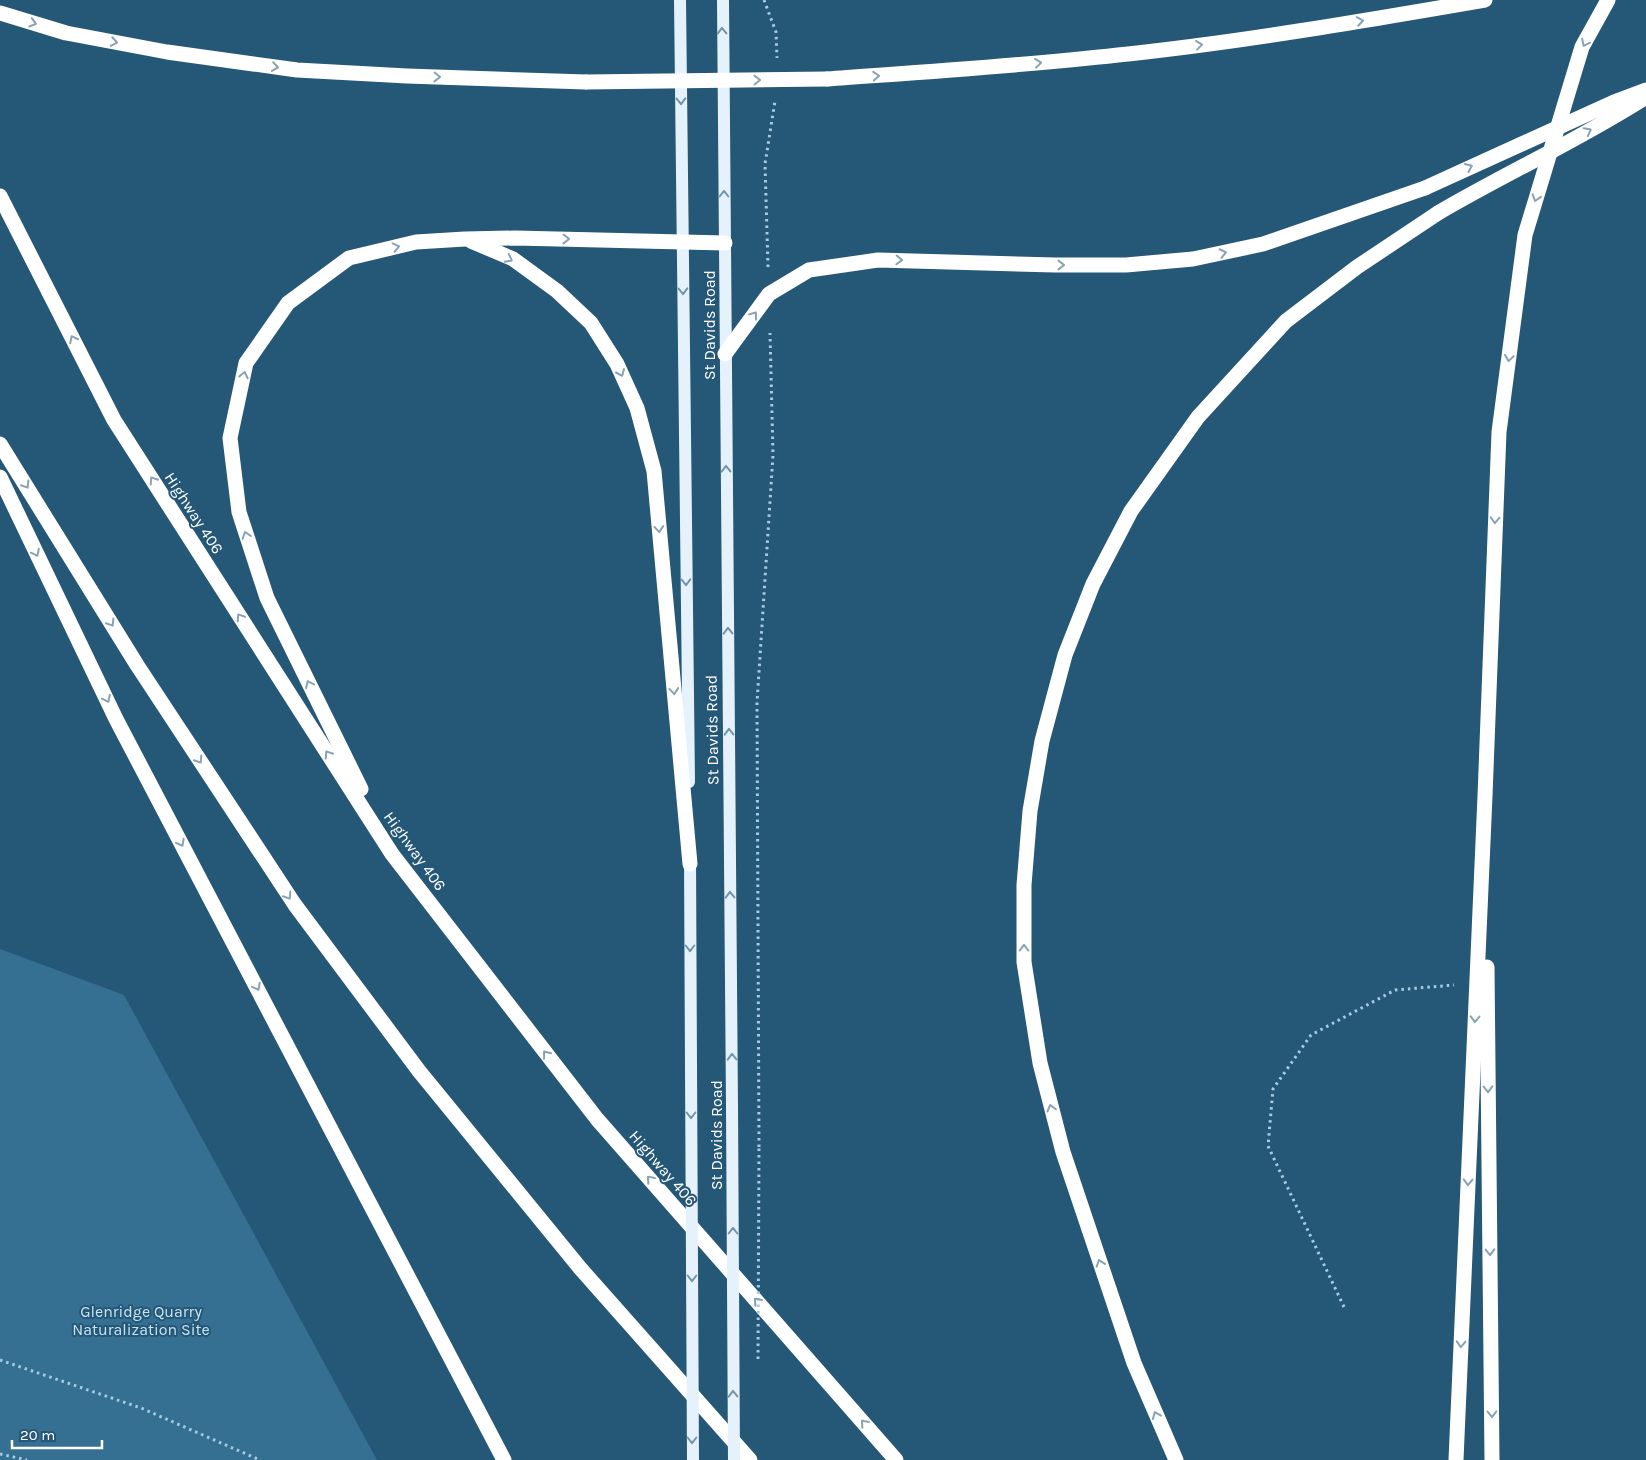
<svg xmlns="http://www.w3.org/2000/svg" width="1646" height="1460" font-family="Karla,sans-serif">
  <style>
    .green { fill: #357092 }
    .lines { fill: none; stroke-linecap: round; stroke-linejoin: round }
    .path { stroke: #a6cce3; stroke-width: 3; stroke-dasharray: 2.5 4; stroke-linecap: butt }
    .major { stroke: #e5f2fc; stroke-width: 12 }
    .highway { stroke: #fff; stroke-width: 15 }
    .path-bridge { stroke: #a6cce3; stroke-width: 3; stroke-dasharray: 2.5 4; stroke-linecap: butt }
    .major-bridge { stroke: #e5f2fc; stroke-width: 12 }
    .highway-bridge { stroke: #fff; stroke-width: 15 }
    .oneway { stroke: #87a3b4 }
    .oneway2 { stroke: #7295ac }
    .labels { text-anchor: middle; dominant-baseline: central; stroke-width: 4; stroke-linejoin: round; paint-order: stroke }
    .street-label { font-size: 16px; fill: #fff; stroke: #255777 }
    .park-label { font-size: 16px; fill: #c8e3f2; stroke: #255777 }
  </style>
  <rect width="100%" height="100%" fill="#255777"/>
  <!-- green -->
  <path class="green" d="M0,949L124,995L377,1460H0Z"/>
  <g class="lines">
    <!-- path -->
    <g class="path">
      <path d="M764,0L776,32L777,58"/>
      <path d="M768,267L765,164L775,101"/>
      <path d="M759,1147L757,703L773,455L770,333"/>
      <path d="M1344,1307L1268,1146L1273,1089L1311,1035L1395,990L1454,985"/>
      <path d="M0,1360L141,1408L260,1460"/>
      <path d="M0,1454L27,1460"/>
    </g>
    <!-- major -->
    <g class="major">
      <path d="M680,0L689,782"/>
      <path d="M723,0L732,1106"/>
      <path d="M690,855L691,1067"/>
    </g>
    <!-- highway -->
    <g class="highway">
      <path d="M0,13L66,33L167,52L297,70L407,76L586,82"/>
      <path d="M827,79C924,72 1021,66 1118,55C1241,42 1363,21 1485,0"/>
      <path d="M0,196L114,420L392,854L597,1119L896,1460"/>
      <path d="M471,241L513,259L557,291L591,323L617,364L637,408L654,471L690,864"/>
      <path d="M725,354L769,294L809,270L878,260L1055,265H1126L1193,259L1263,244L1425,188"/>
      <path d="M0,444L137,665L295,905L419,1071L580,1268L750,1460"/>
      <path d="M0,477L116,719L504,1460"/>
      <path d="M361,789L267,598L239,512L230,438L246,363L288,303L349,258L416,242L465,239L515,238L725,243"/>
      <path d="M1487,967L1492,1460"/>
      <path d="M1176,1460L1134,1363L1063,1152L1040,1063L1024,962V885L1030,811L1042,741L1065,655L1093,584L1131,511L1198,417L1286,321L1357,267L1438,213"/>
      <path d="M1456,1460L1485,796L1499,432L1525,235L1582,47L1608,0"/>
    </g>
    <!-- path-bridge -->
    <path class="path-bridge" d="M758,1359L759,1147"/>
    <!-- major-bridge -->
    <g class="major-bridge">
      <path d="M691,1067L693,1460"/>
      <path d="M732,1106L734,1460"/>
    </g>
    <!-- highway-bridge -->
    <g class="highway-bridge">
      <path d="M586,82L827,79"/>
      <path d="M1425,188L1614,102L1646,90"/>
      <path d="M1438,213C1506,173 1579,140 1646,97"/>
    </g>
  </g>
  <!-- one-way arrows -->
  <defs><path id="oneway-chevron" d="M-2-3.5L2.5 0L-2 3.5" fill="none" stroke-width="1.6" stroke-linecap="round" stroke-linejoin="round" transform="scale(1.25)"/></defs>
  <g class="oneway">
    <use href="#oneway-chevron" transform="translate(1360 21) rotate(-9)"/>
    <use href="#oneway-chevron" transform="translate(33 23) rotate(16)"/>
    <use href="#oneway-chevron" transform="translate(114 42) rotate(10)"/>
    <use href="#oneway-chevron" transform="translate(1585 43) rotate(116)"/>
    <use href="#oneway-chevron" transform="translate(1199 45) rotate(-7)"/>
    <use href="#oneway-chevron" transform="translate(1038 63) rotate(-6)"/>
    <use href="#oneway-chevron" transform="translate(275 67) rotate(8)"/>
    <use href="#oneway-chevron" transform="translate(876 76) rotate(-4)"/>
    <use href="#oneway-chevron" transform="translate(437 77) rotate(1)"/>
    <use href="#oneway-chevron" transform="translate(757 80) rotate(-1)"/>
    <use href="#oneway-chevron" transform="translate(1588 131) rotate(-28)"/>
    <use href="#oneway-chevron" transform="translate(1469 167) rotate(-24)"/>
    <use href="#oneway-chevron" transform="translate(1536 198) rotate(107)"/>
    <use href="#oneway-chevron" transform="translate(566 239) rotate(1)"/>
    <use href="#oneway-chevron" transform="translate(396 247) rotate(-13)"/>
    <use href="#oneway-chevron" transform="translate(1223 253) rotate(-12)"/>
    <use href="#oneway-chevron" transform="translate(509 259) rotate(27)"/>
    <use href="#oneway-chevron" transform="translate(899 260) rotate(2)"/>
    <use href="#oneway-chevron" transform="translate(1061 265)"/>
    <use href="#oneway-chevron" transform="translate(754 315) rotate(-53)"/>
    <use href="#oneway-chevron" transform="translate(73 339) rotate(-117)"/>
    <use href="#oneway-chevron" transform="translate(1509 358) rotate(98)"/>
    <use href="#oneway-chevron" transform="translate(621 373) rotate(66)"/>
    <use href="#oneway-chevron" transform="translate(244 375) rotate(-78)"/>
    <use href="#oneway-chevron" transform="translate(153 480) rotate(-123)"/>
    <use href="#oneway-chevron" transform="translate(26 485) rotate(58)"/>
    <use href="#oneway-chevron" transform="translate(1495 520) rotate(92)"/>
    <use href="#oneway-chevron" transform="translate(659 529) rotate(85)"/>
    <use href="#oneway-chevron" transform="translate(246 535) rotate(-108)"/>
    <use href="#oneway-chevron" transform="translate(36 553) rotate(64)"/>
    <use href="#oneway-chevron" transform="translate(240 617) rotate(-123)"/>
    <use href="#oneway-chevron" transform="translate(111 623) rotate(58)"/>
    <use href="#oneway-chevron" transform="translate(309 684) rotate(-116)"/>
    <use href="#oneway-chevron" transform="translate(674 691) rotate(85)"/>
    <use href="#oneway-chevron" transform="translate(107 699) rotate(64)"/>
    <use href="#oneway-chevron" transform="translate(328 754) rotate(-123)"/>
    <use href="#oneway-chevron" transform="translate(199 760) rotate(57)"/>
    <use href="#oneway-chevron" transform="translate(181 843) rotate(62)"/>
    <use href="#oneway-chevron" transform="translate(288 896) rotate(57)"/>
    <use href="#oneway-chevron" transform="translate(1024 948) rotate(-90)"/>
    <use href="#oneway-chevron" transform="translate(257 987) rotate(62)"/>
    <use href="#oneway-chevron" transform="translate(1475 1019) rotate(92)"/>
    <use href="#oneway-chevron" transform="translate(546 1054) rotate(-128)"/>
    <use href="#oneway-chevron" transform="translate(1488 1089) rotate(89)"/>
    <use href="#oneway-chevron" transform="translate(1051 1108) rotate(-105)"/>
    <use href="#oneway-chevron" transform="translate(650 1179) rotate(-131)"/>
    <use href="#oneway-chevron" transform="translate(1468 1182) rotate(92)"/>
    <use href="#oneway-chevron" transform="translate(1490 1252) rotate(89)"/>
    <use href="#oneway-chevron" transform="translate(1100 1263) rotate(-109)"/>
    <use href="#oneway-chevron" transform="translate(757 1301) rotate(-131)"/>
    <use href="#oneway-chevron" transform="translate(1461 1344) rotate(92)"/>
    <use href="#oneway-chevron" transform="translate(1492 1414) rotate(89)"/>
    <use href="#oneway-chevron" transform="translate(1156 1415) rotate(-113)"/>
    <use href="#oneway-chevron" transform="translate(864 1423) rotate(-131)"/>
  </g>
  <g class="oneway2">
    <use href="#oneway-chevron" transform="translate(722 31) rotate(-91)"/>
    <use href="#oneway-chevron" transform="translate(681 101) rotate(89)"/>
    <use href="#oneway-chevron" transform="translate(724 194) rotate(-90)"/>
    <use href="#oneway-chevron" transform="translate(683 291) rotate(89)"/>
    <use href="#oneway-chevron" transform="translate(726 469) rotate(-91)"/>
    <use href="#oneway-chevron" transform="translate(686 582) rotate(89)"/>
    <use href="#oneway-chevron" transform="translate(728 631) rotate(-91)"/>
    <use href="#oneway-chevron" transform="translate(729 732) rotate(-91)"/>
    <use href="#oneway-chevron" transform="translate(730 895) rotate(-91)"/>
    <use href="#oneway-chevron" transform="translate(690 948) rotate(90)"/>
    <use href="#oneway-chevron" transform="translate(732 1057) rotate(-91)"/>
    <use href="#oneway-chevron" transform="translate(691 1115) rotate(90)"/>
    <use href="#oneway-chevron" transform="translate(733 1231) rotate(-90)"/>
    <use href="#oneway-chevron" transform="translate(692 1278) rotate(90)"/>
    <use href="#oneway-chevron" transform="translate(733 1394) rotate(-91)"/>
    <use href="#oneway-chevron" transform="translate(692 1440) rotate(90)"/>
  </g>
  <g class="labels">
    <!-- street labels -->
    <g class="street-label">
      <text transform="translate(709 325) rotate(-90)">St Davids Road</text>
      <text transform="translate(194 513) rotate(57)">Highway 406</text>
      <text transform="translate(712 730) rotate(-91)">St Davids Road</text>
      <text transform="translate(415 851) rotate(54)">Highway 406</text>
      <text transform="translate(716 1135) rotate(-90)">St Davids Road</text>
      <text transform="translate(663 1168) rotate(49)">Highway 406</text>
    </g>
    <!-- park labels -->
    <g class="park-label">
      <text x="141" y="1311">Glenridge Quarry<tspan x="141" dy="18">Naturalization Site</tspan></text>
    </g>
  </g>
  <!-- scale -->
  <path d="M12 1440v8h90v-8" fill="none" stroke="#ffffff" stroke-width="2.5"/>
  <text x="20" y="1440" font-size="15" fill="#ffffff" stroke="#255777" stroke-width="4" paint-order="stroke">20 m</text>
</svg>
